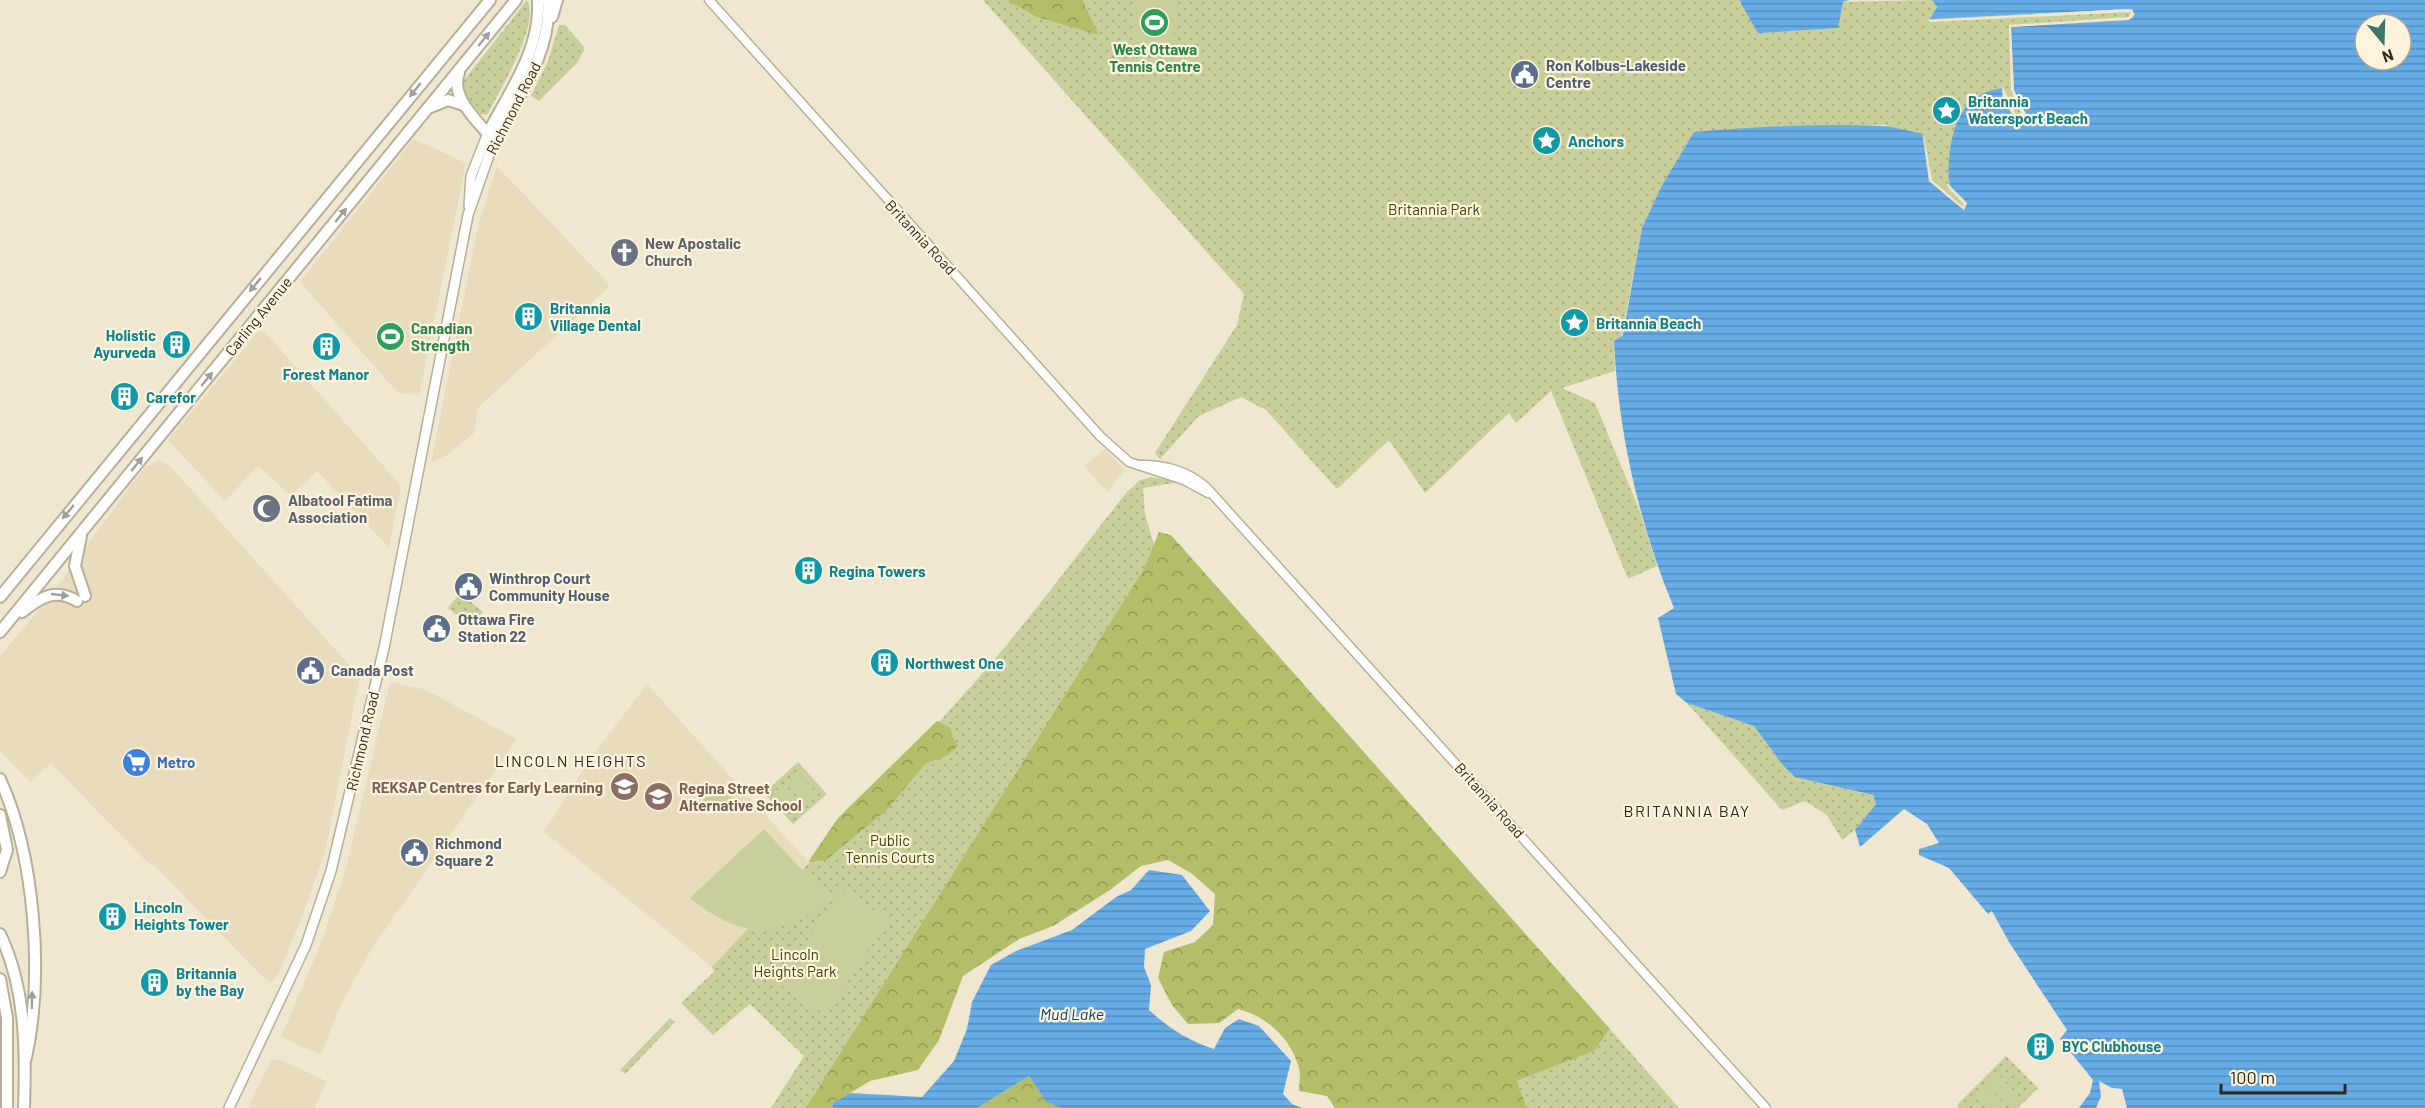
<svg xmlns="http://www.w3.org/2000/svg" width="2425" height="1108" font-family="Barlow,sans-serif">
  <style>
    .built { fill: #e8dcbd }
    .grass { fill: url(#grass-dots) }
    .forest { fill: url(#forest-crowns) }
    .garden { fill: #c8cf9a }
    .water { fill: url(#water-rules); fill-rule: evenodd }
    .pier { fill: #f0e7d0 }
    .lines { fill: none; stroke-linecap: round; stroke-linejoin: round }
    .tertiary-casing { stroke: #b8af99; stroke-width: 11 }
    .secondary-casing { stroke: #b8af99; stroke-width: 12 }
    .primary-casing { stroke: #b8af99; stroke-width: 14 }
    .trunk-casing { stroke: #b8af99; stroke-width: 14 }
    .tertiary { stroke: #fff; stroke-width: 8 }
    .secondary { stroke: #fff; stroke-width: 9 }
    .primary { stroke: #fff; stroke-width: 10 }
    .trunk { stroke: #fff; stroke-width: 10 }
    .oneway { fill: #a19f9b }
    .labels { text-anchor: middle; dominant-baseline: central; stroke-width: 4.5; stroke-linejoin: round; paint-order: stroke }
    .leisure-label { font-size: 15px; font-weight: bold; fill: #27864d; stroke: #fef4dd }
    .service-label { font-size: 15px; font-weight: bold; fill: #4e5e75; stroke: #fef4dd; text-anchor: start }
    .culture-label { font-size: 15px; font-weight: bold; fill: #0d838f; stroke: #fef4dd; text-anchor: start }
    .street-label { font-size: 15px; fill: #2e2a21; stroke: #fef4dd }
    .park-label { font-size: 15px; fill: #404500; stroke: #fef4dd }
    .worship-label { font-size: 15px; font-weight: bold; fill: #5b616d; stroke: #fef4dd; text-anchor: start }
    .shop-label { font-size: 15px; font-weight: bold; fill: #366cbe; stroke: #fef4dd; text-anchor: start }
    .education-label { font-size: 15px; font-weight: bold; fill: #785e54; stroke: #fef4dd; text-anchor: end }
    .neighbourhood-label { font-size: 16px; letter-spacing: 1.5px; fill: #2e2a21; stroke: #fef4dd }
    .water-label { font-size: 16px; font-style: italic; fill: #094067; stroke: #fef4dd }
  </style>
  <defs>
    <pattern id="grass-dots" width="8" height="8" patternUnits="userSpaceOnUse" patternTransform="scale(1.5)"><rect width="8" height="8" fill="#c8cf9a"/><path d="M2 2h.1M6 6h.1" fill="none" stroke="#acb284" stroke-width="1.8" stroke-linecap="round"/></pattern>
    <pattern id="forest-crowns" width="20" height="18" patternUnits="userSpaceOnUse" patternTransform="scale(1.5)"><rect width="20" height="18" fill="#b4bd67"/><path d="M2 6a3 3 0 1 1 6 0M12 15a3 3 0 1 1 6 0" fill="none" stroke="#939a54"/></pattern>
    <pattern id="water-rules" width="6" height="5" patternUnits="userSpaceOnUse" patternTransform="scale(1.5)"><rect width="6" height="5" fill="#66ade7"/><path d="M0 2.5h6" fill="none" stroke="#548dbb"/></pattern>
  </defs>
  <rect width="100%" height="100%" fill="#f0e7d0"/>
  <!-- built -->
  <g class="built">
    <path d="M414,139L466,163L419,395L398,393L300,282Z"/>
    <path d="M497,166L608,283L609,287L481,405L477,410L475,432L447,455L431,463L478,226Z"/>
    <path d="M264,331L401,486L389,548L317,471L291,496L258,466L225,501L168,440L258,332Z"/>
    <path d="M1105,449L1124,470L1108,493L1084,466Z"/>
    <path d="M158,460L169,465L360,677L325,852L302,917L278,975L271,983L267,981L157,868L143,858L51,763L30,782L0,751V656L43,605L144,468Z"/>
    <path d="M390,682L426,690L517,739L371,950L341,1004L321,1055L281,1037L321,943L346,868Z"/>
    <path d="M647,684L808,862L712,967L544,832L588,762Z"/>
    <path d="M279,1059L326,1081L315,1108H248L271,1061Z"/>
  </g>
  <!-- grass -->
  <g class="grass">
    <path d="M527,0C541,24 499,91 487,115L480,114L464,94L461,84Z"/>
    <path d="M983,0H1739L1740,4L1932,0L1937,6L1931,19L2129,9L2135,14L2026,114L1964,210L1929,181L1922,133L1902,132L1885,125L1776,127L1694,133L1661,187L1642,228L1622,335L1614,341L1615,371L1562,388L1595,403L1639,509L1657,566L1628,579L1551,391L1516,423L1509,413L1425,493L1389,440L1337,489L1266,410L1241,397L1199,416L1160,459L1155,453L1237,325L1244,294Z"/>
    <path d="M559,25H565L585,48L577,63L539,101L531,96L548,61Z"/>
    <path d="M1152,477L1179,482L1143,488L1145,514L1159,561L812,1108H771L804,1056L750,1004L713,1035L681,1003L714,972L712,967C804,867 898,770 988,667C1036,611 1080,551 1126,493L1140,480Z"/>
    <path d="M460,593L483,612L471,627L448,608Z"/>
    <path d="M1687,703L1754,726L1782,764L1858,792L1873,795L1876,804L1855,830L1842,840L1827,815L1805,801L1782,810Z"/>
    <path d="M798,762L827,794L793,824L764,793Z"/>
    <path d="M722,784L733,799L715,814L704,799Z"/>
    <path d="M670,1018L675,1022L625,1074L620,1070Z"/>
    <path d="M1610,1029L1679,1108H1527L1517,1081L1594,1051Z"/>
    <path d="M2006,1056L2038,1088L2018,1108H1960L1957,1105Z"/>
  </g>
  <!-- forest -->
  <g class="forest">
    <path d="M1007,0H1082L1099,35L1037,17Z"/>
    <path d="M1159,532L1171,535L1610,1029L1594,1051L1517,1081L1527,1108H1335L1327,1096L1299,1091C1299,1084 1301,1075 1299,1068C1291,1038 1266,1016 1238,1009L1219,1023L1188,1024L1172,1005L1158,978L1164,952L1195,942L1213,925L1215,894L1191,873L1168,860L1141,866L1110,890L1053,926L1019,939L963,976L939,1040L918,1070L870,1081L832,1104L833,1108H806L1144,569Z"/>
    <path d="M937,721L951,728L952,736L958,746L948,755L925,764L887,810L826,860L808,862L838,818Z"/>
    <path d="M1029,1076L1046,1100L1060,1108H977Z"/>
  </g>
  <!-- garden -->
  <g class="garden">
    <path d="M1137,0H1178L1171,50L1132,45Z"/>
    <path d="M797,771L817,794L807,803L787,781Z"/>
    <path d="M784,784L804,806L793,815L773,793Z"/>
    <path d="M886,827L911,843L904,855L879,839Z"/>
    <path d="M764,829L829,899C777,942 741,938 690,898Z"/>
    <path d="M876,843L901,859L894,870L869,854Z"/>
    <path d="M841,889L888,919L826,1015L779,984Z"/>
    <path d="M1993,1073L1996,1076L1998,1074L2019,1096L2017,1098L2020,1101L2014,1106L2011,1103L2009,1105L1988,1084L1990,1082L1987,1078Z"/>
    <path d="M1986,1085L2007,1107L2006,1108H1989L1976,1095Z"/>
  </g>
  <!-- water -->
  <g class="water">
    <path d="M1739,0H1849L1843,2L1838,28L1758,33Z"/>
    <path d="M1932,0H2425V1108H2127L2122,1089L2112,1088L2099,1081L2101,1096L2096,1108H2079L2090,1093L2093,1080L2060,1039L2067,1030L2009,942L1992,911L1988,914L1949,868L1919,855V849L1939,843L1927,824L1904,809L1860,847L1855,830L1876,804L1873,795L1795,777L1782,764L1754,726L1687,703L1676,694L1658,618L1674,608C1639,524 1618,432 1614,341L1623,335L1642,228L1661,187L1694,132C1756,127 1819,123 1882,126C1895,126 1908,132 1922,133L1929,181L1964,210L1967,203C1963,198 1954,192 1951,187C1947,180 1949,166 1949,159C1953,122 1963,94 2002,88L2003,100L2013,117L2022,120L2025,117L2014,90L2011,27L2133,18V10L2129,9L1930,19L1937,7ZM2365,24H2401V60H2365Z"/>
    <path d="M1149,870L1182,875L1210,911L1191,931L1145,949L1144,967L1151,985L1149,1010C1170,1029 1187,1040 1214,1049L1225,1028L1239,1019L1259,1026L1291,1061L1283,1094L1292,1104L1302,1108H1060L1046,1101L1029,1076L977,1108H833L832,1104L850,1093L922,1097L954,1061L967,1029L972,1002L991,965L1016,951L1072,930L1116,897L1131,890Z"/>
  </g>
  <!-- pier -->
  <g class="pier">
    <path d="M2129,9L2135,14L2129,20L2011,27L2014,90L2026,114L2022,120L2018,121L2003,100L2002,85L2016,115L2019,118L2022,116L2011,90L2009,25L2129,17L2131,12L1930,22L1927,20Z"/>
    <path d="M1923,130L1932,180L1963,207L1964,204L1948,188L1947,183L1967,203L1964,210L1929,181Z"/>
  </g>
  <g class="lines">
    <defs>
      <g id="tertiary">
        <path d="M709,0L1100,436L1129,462L1184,480L1208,493"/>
        <path d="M1139,465C1163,464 1188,471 1206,487L1766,1108"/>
      </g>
      <g id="secondary">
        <path d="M469,206L471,176L488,133"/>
        <path d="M229,1108L306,945L331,871L384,648L468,215L494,141"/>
      </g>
      <g id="primary">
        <path d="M552,17L557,0"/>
        <path d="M459,73C449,98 480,123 494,141C518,97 552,52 548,0"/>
        <path d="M431,107L448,100L464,105"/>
        <path d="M488,133C510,91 541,49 538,0"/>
        <path d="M81,536L75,566L85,596"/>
        <path d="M0,597L490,0"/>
        <path d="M22,612C41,597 55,588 77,601"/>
        <path d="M0,632L516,0"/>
      </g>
      <g id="trunk">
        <path d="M0,779C35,856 44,975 26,1058"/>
        <path d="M0,815L7,850L0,872"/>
        <path d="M0,934C26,988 26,1050 24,1108"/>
        <path d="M0,979L7,1018V1108"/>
      </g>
    </defs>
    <!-- tertiary casing -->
    <use href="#tertiary" class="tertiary-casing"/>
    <!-- secondary casing -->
    <use href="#secondary" class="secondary-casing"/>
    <!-- primary casing -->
    <use href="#primary" class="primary-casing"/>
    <!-- trunk casing -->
    <use href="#trunk" class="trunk-casing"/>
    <!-- tertiary -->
    <use href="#tertiary" class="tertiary"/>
    <!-- secondary -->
    <use href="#secondary" class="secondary"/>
    <!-- primary -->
    <use href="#primary" class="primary"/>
    <!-- trunk -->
    <use href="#trunk" class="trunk"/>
  </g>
  <!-- one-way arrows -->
  <defs><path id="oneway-solid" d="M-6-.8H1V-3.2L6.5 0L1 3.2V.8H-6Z" transform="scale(1.5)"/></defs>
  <g class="oneway">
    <use href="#oneway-solid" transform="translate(484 39) rotate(-51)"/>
    <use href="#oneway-solid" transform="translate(415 90) rotate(129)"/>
    <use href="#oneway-solid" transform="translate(341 215) rotate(-51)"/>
    <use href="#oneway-solid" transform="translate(255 285) rotate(130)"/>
    <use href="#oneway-solid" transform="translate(207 379) rotate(-51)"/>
    <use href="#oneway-solid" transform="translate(137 464) rotate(-51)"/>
    <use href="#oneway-solid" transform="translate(68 512) rotate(130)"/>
    <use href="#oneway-solid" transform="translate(60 595) rotate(6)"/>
    <use href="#oneway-solid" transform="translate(32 1000) rotate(-89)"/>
  </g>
  <!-- icons -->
  <defs>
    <symbol id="stadium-disc" viewBox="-11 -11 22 22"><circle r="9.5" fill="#2e9e5b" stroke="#fef4dd"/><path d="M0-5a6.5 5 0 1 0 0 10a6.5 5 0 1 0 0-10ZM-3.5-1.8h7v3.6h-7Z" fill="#fff"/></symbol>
    <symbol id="civic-disc" viewBox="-11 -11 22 22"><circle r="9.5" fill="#5c6f8a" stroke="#fef4dd"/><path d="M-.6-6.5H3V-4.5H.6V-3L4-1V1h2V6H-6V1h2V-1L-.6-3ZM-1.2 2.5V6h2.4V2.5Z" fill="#fff"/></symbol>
    <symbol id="sight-disc" viewBox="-11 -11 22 22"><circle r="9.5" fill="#0f9aa8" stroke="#fef4dd"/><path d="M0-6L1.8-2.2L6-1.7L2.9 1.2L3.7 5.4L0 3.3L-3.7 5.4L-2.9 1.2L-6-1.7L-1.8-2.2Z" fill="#fff"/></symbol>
    <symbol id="church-disc" viewBox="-11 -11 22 22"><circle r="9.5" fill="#6b7280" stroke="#fef4dd"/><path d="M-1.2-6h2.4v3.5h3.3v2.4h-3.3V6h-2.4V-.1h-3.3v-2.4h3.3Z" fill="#fff"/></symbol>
    <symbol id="building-disc" viewBox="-11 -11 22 22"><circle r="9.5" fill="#0f9aa8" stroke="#fef4dd"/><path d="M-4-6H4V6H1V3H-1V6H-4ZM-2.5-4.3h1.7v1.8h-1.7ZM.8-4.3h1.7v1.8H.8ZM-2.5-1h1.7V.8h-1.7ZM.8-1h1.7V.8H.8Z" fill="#fff"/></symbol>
    <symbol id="mosque-disc" viewBox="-11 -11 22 22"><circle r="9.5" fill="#6b7280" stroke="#fef4dd"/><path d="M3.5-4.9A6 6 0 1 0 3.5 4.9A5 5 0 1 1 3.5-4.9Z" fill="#fff"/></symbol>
    <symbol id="supermarket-disc" viewBox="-11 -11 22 22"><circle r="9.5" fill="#3f7fe0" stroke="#fef4dd"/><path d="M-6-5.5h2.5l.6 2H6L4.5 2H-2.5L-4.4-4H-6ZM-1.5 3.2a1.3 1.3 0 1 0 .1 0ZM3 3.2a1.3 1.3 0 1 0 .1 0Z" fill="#fff"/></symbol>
    <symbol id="school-disc" viewBox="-11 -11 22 22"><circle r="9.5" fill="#8d6e63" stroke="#fef4dd"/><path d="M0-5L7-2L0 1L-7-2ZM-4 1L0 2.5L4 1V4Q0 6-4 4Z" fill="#fff"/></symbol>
  </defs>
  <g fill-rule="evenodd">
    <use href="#stadium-disc" x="1138" y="6" width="33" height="33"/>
    <use href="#civic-disc" x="1508" y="58" width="33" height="33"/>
    <use href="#sight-disc" x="1930" y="94" width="33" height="33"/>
    <use href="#sight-disc" x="1530" y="124" width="33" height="33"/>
    <use href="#church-disc" x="608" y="236" width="33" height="33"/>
    <use href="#building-disc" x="512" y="300" width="33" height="33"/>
    <use href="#sight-disc" x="1558" y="306" width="33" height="33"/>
    <use href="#stadium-disc" x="374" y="320" width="33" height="33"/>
    <use href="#building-disc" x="160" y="328" width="33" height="33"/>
    <use href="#building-disc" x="310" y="330" width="33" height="33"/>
    <use href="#building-disc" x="108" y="380" width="33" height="33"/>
    <use href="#mosque-disc" x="250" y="492" width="33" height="33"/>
    <use href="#building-disc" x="792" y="554" width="33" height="33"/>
    <use href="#civic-disc" x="452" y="570" width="33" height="33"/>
    <use href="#civic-disc" x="420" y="612" width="33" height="33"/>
    <use href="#building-disc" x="868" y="646" width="33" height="33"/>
    <use href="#civic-disc" x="294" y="654" width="33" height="33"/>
    <use href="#supermarket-disc" x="120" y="746" width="33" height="33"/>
    <use href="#school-disc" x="608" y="770" width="33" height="33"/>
    <use href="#school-disc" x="642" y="780" width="33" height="33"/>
    <use href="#civic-disc" x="398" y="836" width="33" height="33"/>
    <use href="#building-disc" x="96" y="900" width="33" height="33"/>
    <use href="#building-disc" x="138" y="966" width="33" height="33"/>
    <use href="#building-disc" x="2024" y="1030" width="33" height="33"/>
  </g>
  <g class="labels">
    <!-- leisure labels -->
    <g class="leisure-label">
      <text x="1155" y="49">West Ottawa<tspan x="1155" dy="17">Tennis Centre</tspan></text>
      <text x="411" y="328" text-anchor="start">Canadian<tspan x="411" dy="17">Strength</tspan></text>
    </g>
    <!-- service labels -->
    <g class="service-label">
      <text x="1546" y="65">Ron Kolbus-Lakeside<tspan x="1546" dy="17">Centre</tspan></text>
      <text x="489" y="578">Winthrop Court<tspan x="489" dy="17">Community House</tspan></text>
      <text x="458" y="619">Ottawa Fire<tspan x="458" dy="17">Station 22</tspan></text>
      <text x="331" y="670">Canada Post</text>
      <text x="435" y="843">Richmond<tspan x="435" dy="17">Square 2</tspan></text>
    </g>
    <!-- culture labels -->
    <g class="culture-label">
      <text x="1968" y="101">Britannia<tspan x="1968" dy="17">Watersport Beach</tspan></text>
      <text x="1568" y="141">Anchors</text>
      <text x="550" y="308">Britannia<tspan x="550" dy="17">Village Dental</tspan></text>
      <text x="1596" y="323">Britannia Beach</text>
      <text x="156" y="335" text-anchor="end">Holistic<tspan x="156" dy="17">Ayurveda</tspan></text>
      <text x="326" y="374" text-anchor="middle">Forest Manor</text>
      <text x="146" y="397">Carefor</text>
      <text x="829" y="571">Regina Towers</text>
      <text x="905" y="663">Northwest One</text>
      <text x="134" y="907">Lincoln<tspan x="134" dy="17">Heights Tower</tspan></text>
      <text x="176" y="973">Britannia<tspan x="176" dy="17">by the Bay</tspan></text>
      <text x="2062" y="1046">BYC Clubhouse</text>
    </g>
    <!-- street labels -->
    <g class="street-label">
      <text transform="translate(513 108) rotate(-63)">Richmond Road</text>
      <text transform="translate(921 237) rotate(47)">Britannia Road</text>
      <text transform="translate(258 316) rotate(-51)">Carling Avenue</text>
      <text transform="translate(362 741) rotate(-77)">Richmond Road</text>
      <text transform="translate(1490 800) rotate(48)">Britannia Road</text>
    </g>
    <!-- park labels -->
    <g class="park-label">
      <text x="1434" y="209">Britannia Park</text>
      <text x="890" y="840">Public<tspan x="890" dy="17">Tennis Courts</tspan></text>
      <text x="795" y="954">Lincoln<tspan x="795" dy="17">Heights Park</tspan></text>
    </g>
    <!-- worship labels -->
    <g class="worship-label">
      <text x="645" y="243">New Apostalic<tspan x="645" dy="17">Church</tspan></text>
      <text x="288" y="500">Albatool Fatima<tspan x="288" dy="17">Association</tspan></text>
    </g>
    <!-- shop labels -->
    <g class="shop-label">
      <text x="157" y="762">Metro</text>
    </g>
    <!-- education labels -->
    <g class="education-label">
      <text x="603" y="787">REKSAP Centres for Early Learning</text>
      <text x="679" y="788" text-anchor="start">Regina Street<tspan x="679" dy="17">Alternative School</tspan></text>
    </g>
    <!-- neighbourhood labels -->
    <g class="neighbourhood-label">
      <text x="571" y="760">LINCOLN HEIGHTS</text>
      <text x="1687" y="810">BRITANNIA BAY</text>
    </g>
    <!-- water labels -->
    <g class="water-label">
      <text x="1072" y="1013">Mud Lake</text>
    </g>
  </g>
  <!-- north arrow -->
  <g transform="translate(2383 42) rotate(161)"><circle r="28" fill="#fef4dd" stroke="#aba392" stroke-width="1.5"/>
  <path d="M0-4.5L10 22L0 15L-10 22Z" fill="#3a7866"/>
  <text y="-9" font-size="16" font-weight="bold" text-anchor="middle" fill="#2e2a21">N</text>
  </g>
  <!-- scale -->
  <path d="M2221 1084v9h124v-9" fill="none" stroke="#2e2a21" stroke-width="3"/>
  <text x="2230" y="1084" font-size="18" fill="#2e2a21" stroke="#fef4dd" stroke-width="4.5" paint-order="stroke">100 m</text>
</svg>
